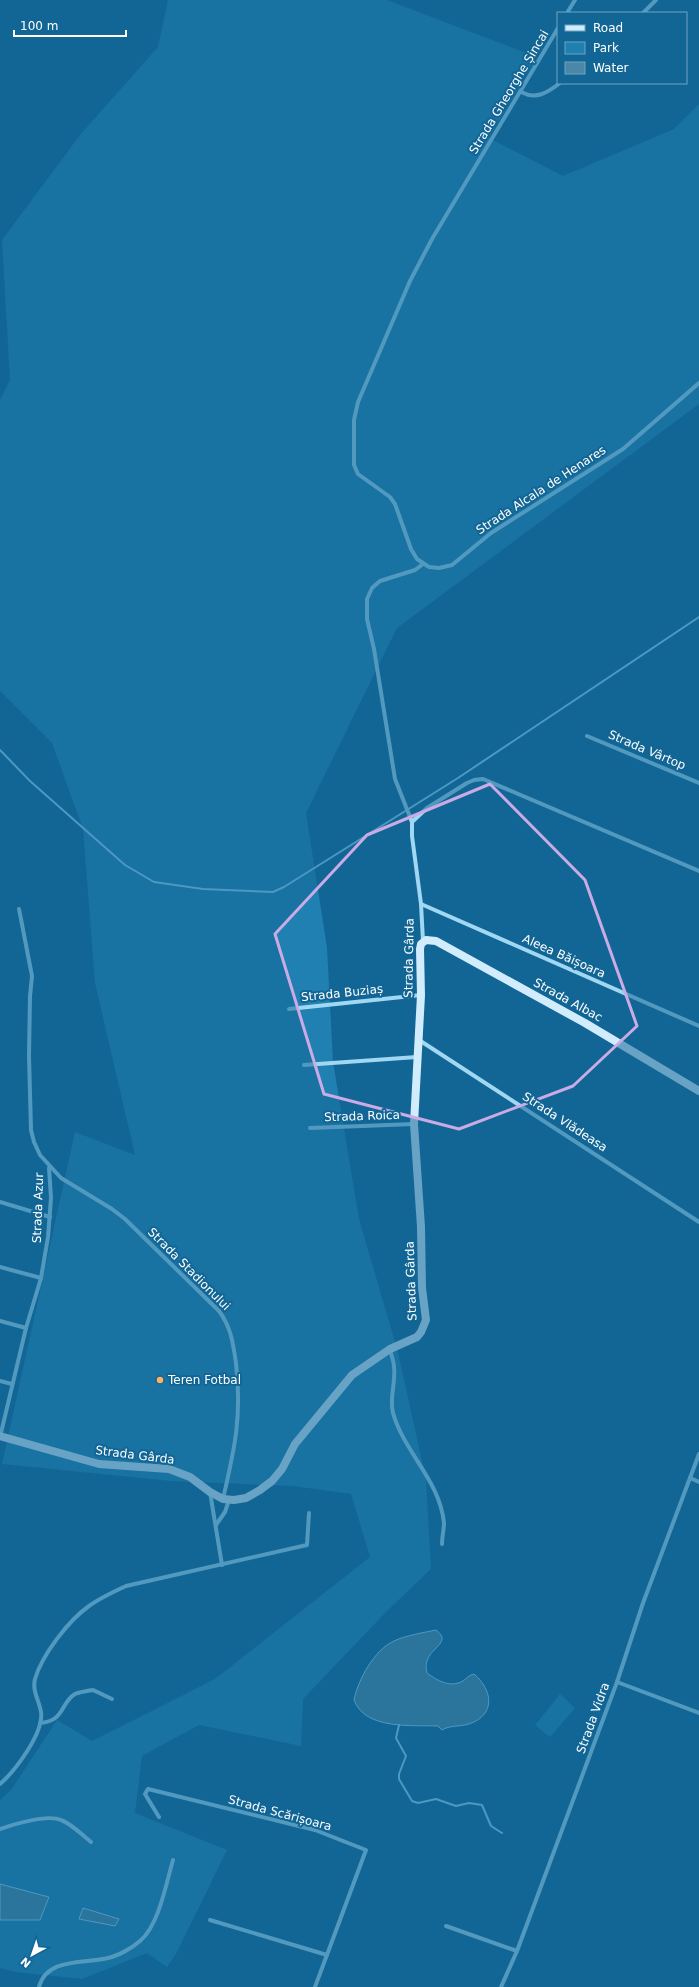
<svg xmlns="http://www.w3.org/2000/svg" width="699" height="1987" font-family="'DejaVu Sans',sans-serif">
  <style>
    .green { fill: #2080b2 }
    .water { fill: #4b87a7; stroke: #92d6f6 }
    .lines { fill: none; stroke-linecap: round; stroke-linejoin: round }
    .stream { stroke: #92d6f6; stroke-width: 2 }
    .street { stroke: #a0d7f3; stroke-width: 4 }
    .secondary { stroke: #d0ecfd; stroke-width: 8 }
    .marked { fill: none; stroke: #caabe5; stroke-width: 3; stroke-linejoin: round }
    .poi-dot { fill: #ffb162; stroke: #126695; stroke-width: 1.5 }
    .labels { text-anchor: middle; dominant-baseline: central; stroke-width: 4; stroke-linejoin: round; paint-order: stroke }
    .street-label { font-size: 12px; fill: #fff; stroke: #126695 }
    .poi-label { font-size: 12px; fill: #fff; stroke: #126695; text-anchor: start }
  </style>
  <rect width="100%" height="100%" fill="#126695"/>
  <!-- green -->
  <g class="green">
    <path d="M168,0H387L537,57L489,138L563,176L674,129L699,104V404L397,628L306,813L327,948L333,1062L359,1219L398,1352L426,1479L431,1569L386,1612L303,1699L301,1746L199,1725L142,1756L135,1813L227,1850L176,1954L167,1967L147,1953L82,1979L15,1972L0,1968V1800L11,1790L57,1720L92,1741L215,1679L370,1557L351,1494L293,1486L171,1481L2,1464L75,1132L135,1155L95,983L83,829L52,743L0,691V400L10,380L2,240L80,135L158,47Z"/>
    <path d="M560,1694L575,1708L550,1737L535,1725Z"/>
  </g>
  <!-- water -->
  <g class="water">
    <path d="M436,1630C456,1645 420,1648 427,1673C438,1681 450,1688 463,1681C467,1678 469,1675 474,1674C493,1690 496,1715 469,1724C459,1727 450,1725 442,1730L438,1726C412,1725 365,1730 354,1700C358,1680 374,1650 394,1641C407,1635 422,1633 436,1630Z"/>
    <path d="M0,1884L49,1897L40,1920H0Z"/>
    <path d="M83,1908L119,1919L115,1926L79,1919Z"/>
  </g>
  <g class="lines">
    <!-- stream -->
    <g class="stream">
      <path d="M0,750L30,781L125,865L154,882L203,889L273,892L284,887L458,778L699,617"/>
      <path d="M399,1725L396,1738L406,1756L399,1774V1779L412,1801L418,1803L436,1799L456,1806L469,1803L482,1805L491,1826L502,1833"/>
    </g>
    <!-- street -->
    <g class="street">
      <path d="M567,13L575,0"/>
      <path d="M643,13L656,0"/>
      <path d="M558,28L432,239L410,281L358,402L354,420V465L358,474L390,497L395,504L411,549L417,559L429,567L439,568L452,565L491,533L623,449L699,383"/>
      <path d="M521,92C536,100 547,93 560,83"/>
      <path d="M587,736L699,783"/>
      <path d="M412,822L427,808L467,783L474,780L483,779L699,871"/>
      <path d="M412,822L395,779L374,649L367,619V599L372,588L380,581L415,570L423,564"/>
      <path d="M412,822V836L421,904L423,941"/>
      <path d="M421,904L699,1026"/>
      <path d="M19,909L32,976L30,996L29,1056L31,1130L34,1142L40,1155L61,1178L112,1209L125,1219L219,1311C231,1327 233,1343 236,1363C242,1416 235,1447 223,1499"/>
      <path d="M289,1009L421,995"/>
      <path d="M419,1040L699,1222"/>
      <path d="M304,1065L417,1057"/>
      <path d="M310,1128L414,1124"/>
      <path d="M0,1202L50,1217"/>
      <path d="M0,1267L41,1278"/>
      <path d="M0,1321L26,1328"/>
      <path d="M390,1349C391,1355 394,1361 394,1367C396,1382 389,1398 393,1413C404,1452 440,1481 444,1523C444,1529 442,1537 442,1544"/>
      <path d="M0,1381L12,1384"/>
      <path d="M0,1437L26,1328L41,1278L48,1237L51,1198L49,1168"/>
      <path d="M690,1478L699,1482"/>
      <path d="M210,1492L222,1565"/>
      <path d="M216,1525L225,1512L229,1500"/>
      <path d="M617,1682L699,1713"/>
      <path d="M40,1723C65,1721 60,1703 75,1694C80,1692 87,1691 93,1690L112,1699"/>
      <path d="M0,1784C15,1771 44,1733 41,1712C39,1700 32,1691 35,1679C42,1655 68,1621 89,1606C100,1598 113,1592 126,1586L307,1545L309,1513"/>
      <path d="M159,1817L145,1794L148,1789L315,1830L366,1850L315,1987"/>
      <path d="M0,1829C15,1824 47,1814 61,1820C72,1824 82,1835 91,1842"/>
      <path d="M210,1920L327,1955"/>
      <path d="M446,1926L517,1951"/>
      <path d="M39,1987C47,1957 85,1964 108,1958C118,1956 132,1948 140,1941C159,1925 166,1884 173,1860"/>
      <path d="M501,1987L517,1951L617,1682L643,1603L699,1454"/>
    </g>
    <!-- secondary -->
    <path class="secondary" d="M0,1436L99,1464L169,1469L190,1477L210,1492L223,1499L234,1500L246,1498L260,1490L272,1481L282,1469L295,1444L352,1375L390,1349L417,1337L421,1332L426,1320L422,1288L421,1227L414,1124L421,995L420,949L421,944L426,940L436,941L585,1023L699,1091"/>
  </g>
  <!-- marked area -->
  <path d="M0 0H699V1987H0ZM490,784L585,880L637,1026L573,1086L459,1129L324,1094L275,934L367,835Z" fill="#126695" fill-opacity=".55" fill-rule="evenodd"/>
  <path class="marked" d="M490,784L585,880L637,1026L573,1086L459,1129L324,1094L275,934L367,835Z"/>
  <!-- markers -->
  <circle class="poi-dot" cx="160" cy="1380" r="4"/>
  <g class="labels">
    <!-- street labels -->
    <g class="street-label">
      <text transform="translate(509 92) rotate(-59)">Strada Gheorghe Șincai</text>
      <text transform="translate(541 490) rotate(-33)">Strada Alcala de Henares</text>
      <text transform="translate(647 750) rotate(23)">Strada Vârtop</text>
      <text transform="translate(564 956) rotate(24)">Aleea Băișoara</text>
      <text transform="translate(409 958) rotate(-89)">Strada Gârda</text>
      <text transform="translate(342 993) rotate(-6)">Strada Buziaș</text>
      <text transform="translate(568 1000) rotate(29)">Strada Albac</text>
      <text transform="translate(362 1116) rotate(-2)">Strada Roica</text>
      <text transform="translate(565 1122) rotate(33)">Strada Vlădeasa</text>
      <text transform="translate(38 1208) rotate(-88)">Strada Azur</text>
      <text transform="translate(189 1269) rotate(45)">Strada Stadionului</text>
      <text transform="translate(411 1281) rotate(-92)">Strada Gârda</text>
      <text transform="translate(135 1455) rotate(7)">Strada Gârda</text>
      <text transform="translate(593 1718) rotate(-70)">Strada Vidra</text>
      <text transform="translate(280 1813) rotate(15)">Strada Scărișoara</text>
    </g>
    <!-- poi labels -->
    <g class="poi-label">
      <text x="168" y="1380">Teren Fotbal</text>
    </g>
  </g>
  <!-- legend -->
  <rect x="557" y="12" width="130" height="72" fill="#126695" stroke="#71a3bf"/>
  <rect x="565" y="25" width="20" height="6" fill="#d0ecfd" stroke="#71a3bf"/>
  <text x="593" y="32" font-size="12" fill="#ffffff">Road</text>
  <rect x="565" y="42" width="20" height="12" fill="#2080b2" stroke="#71a3bf"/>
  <text x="593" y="52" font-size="12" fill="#ffffff">Park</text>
  <rect x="565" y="62" width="20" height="12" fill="#4b87a7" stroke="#71a3bf"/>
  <text x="593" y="72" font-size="12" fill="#ffffff">Water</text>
  <!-- north arrow -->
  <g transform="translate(32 1955) rotate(220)" stroke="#126695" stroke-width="3" paint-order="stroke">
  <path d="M0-3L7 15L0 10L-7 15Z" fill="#ffffff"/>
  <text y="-6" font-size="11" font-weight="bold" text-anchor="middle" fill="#ffffff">N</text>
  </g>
  <!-- scale -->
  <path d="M14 30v6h112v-6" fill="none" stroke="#ffffff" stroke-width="2"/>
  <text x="20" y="30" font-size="12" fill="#ffffff" stroke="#126695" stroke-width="3" paint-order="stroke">100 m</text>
</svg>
